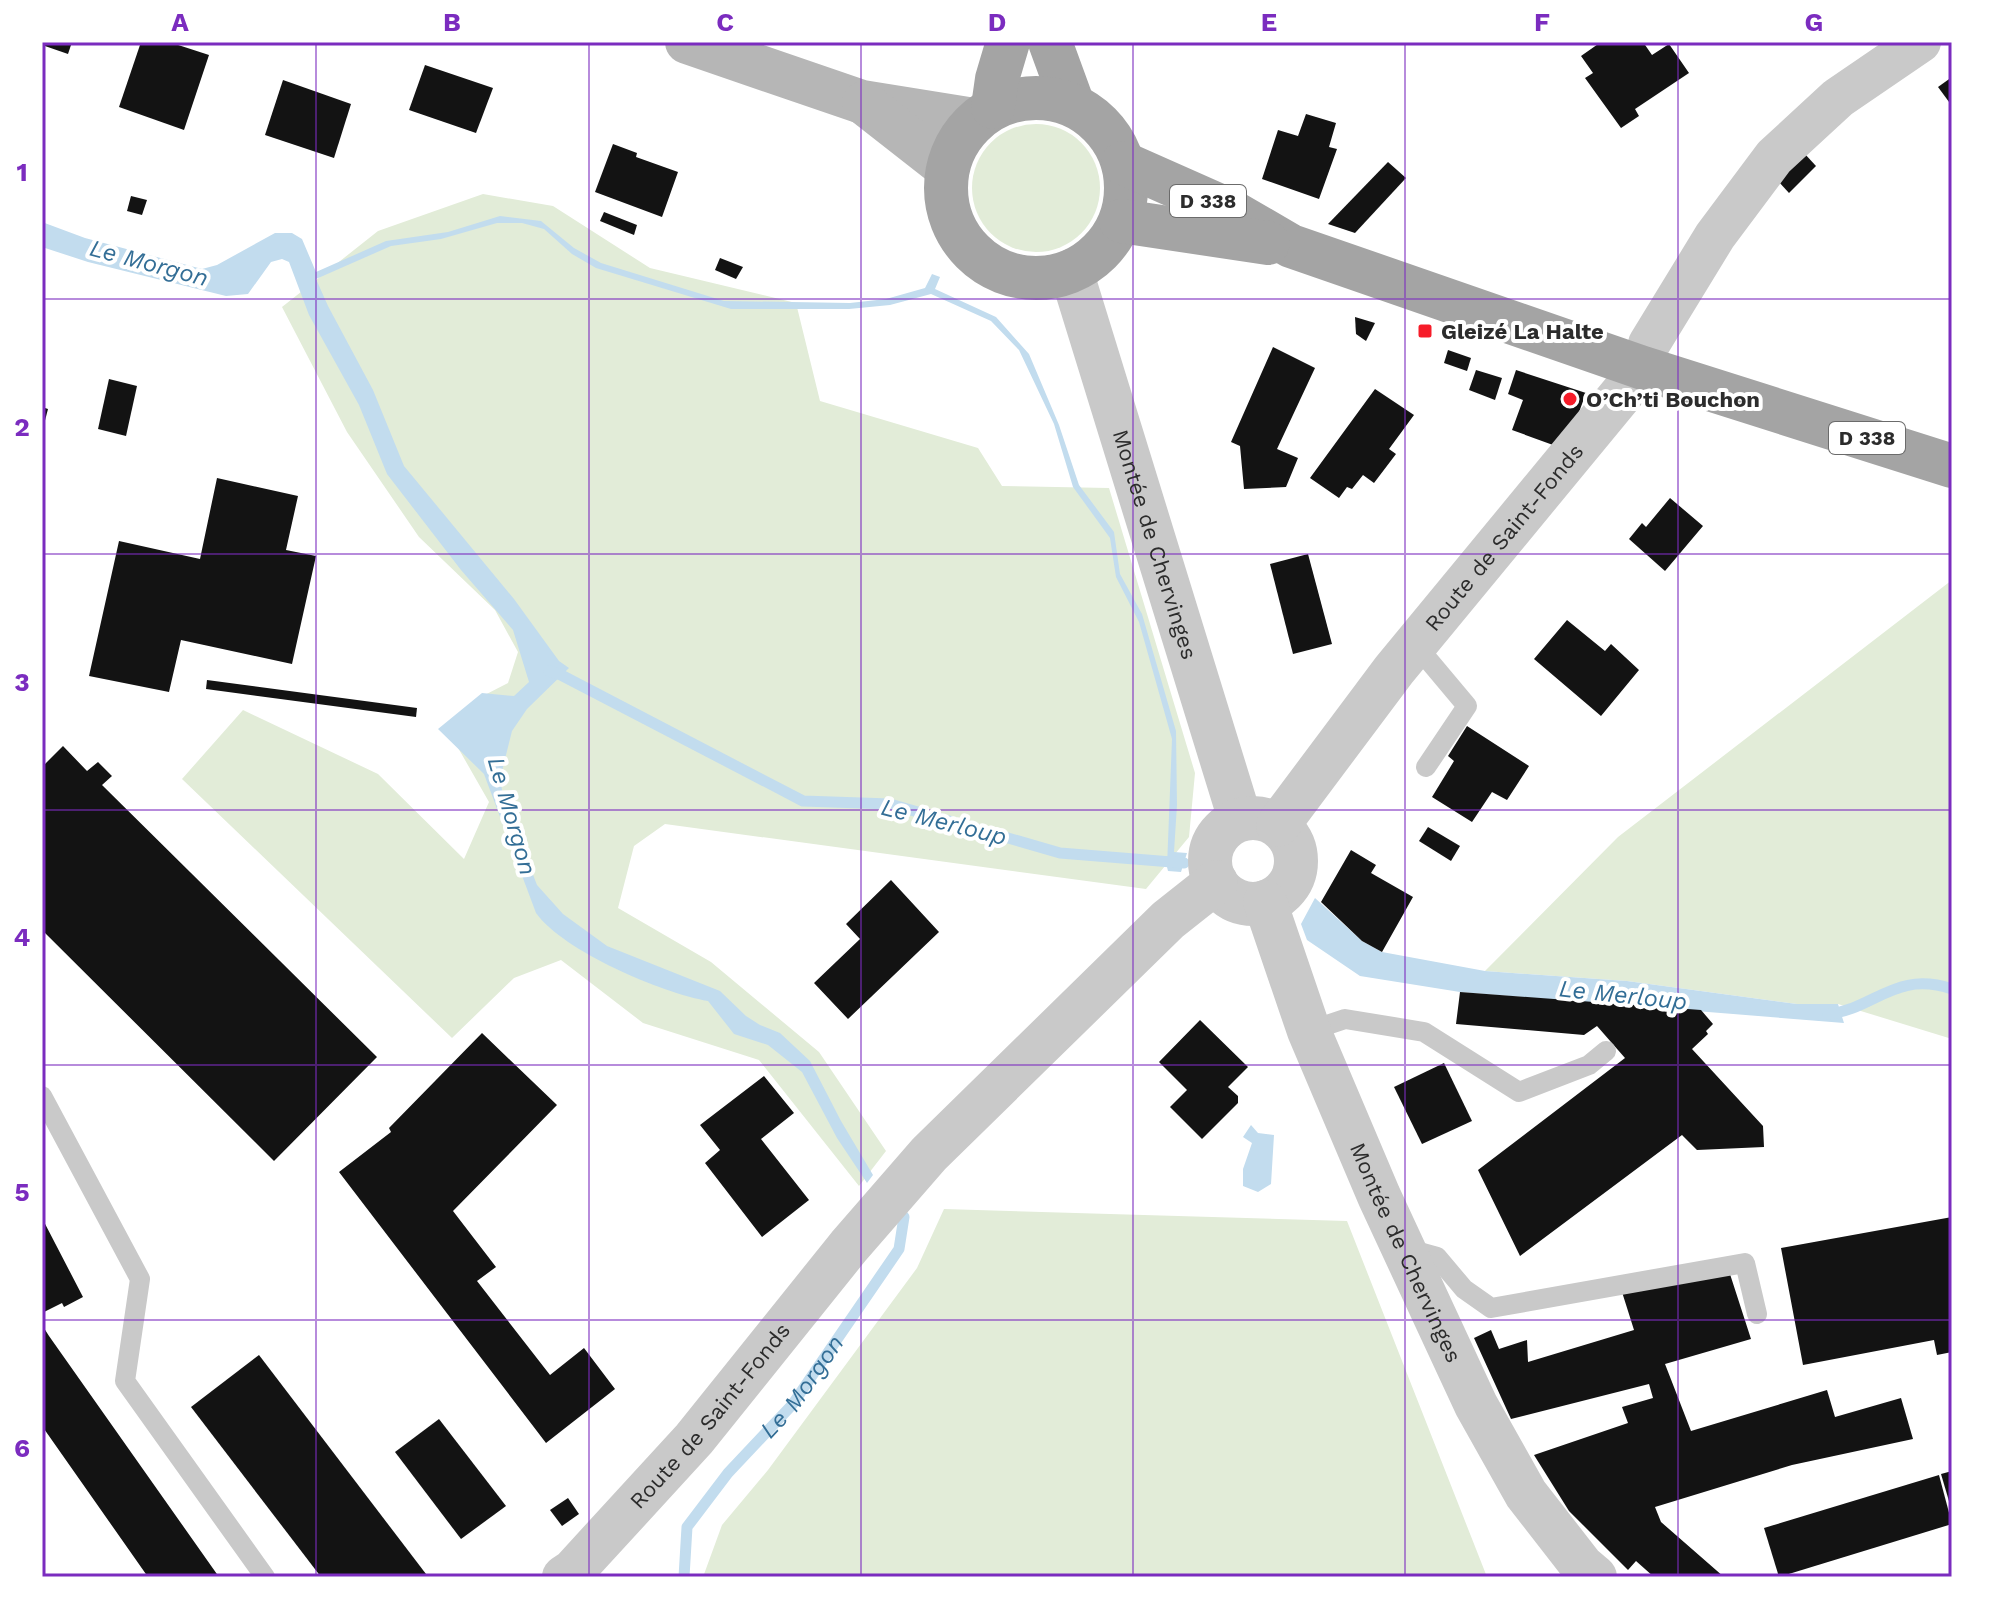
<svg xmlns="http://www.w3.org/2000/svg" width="1994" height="1619" font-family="'Work Sans',sans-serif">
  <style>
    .green { fill: #e2ecd8 }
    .water { fill: #c2dcee }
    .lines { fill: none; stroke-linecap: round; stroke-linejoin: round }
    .stream { stroke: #c2dcee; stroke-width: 11 }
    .building { fill: #131313 }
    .service { stroke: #c9c9c9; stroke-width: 20 }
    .minor { stroke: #c9c9c9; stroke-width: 42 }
    .tertiary { stroke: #c9c9c9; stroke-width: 44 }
    .secondary { stroke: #b6b6b6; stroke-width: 44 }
    .primary { stroke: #a4a4a4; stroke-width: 44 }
    .grid { fill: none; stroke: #7b2cbf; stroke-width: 2; stroke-opacity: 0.55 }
    .poi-dot { fill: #f61c29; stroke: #fff; stroke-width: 3 }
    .labels { text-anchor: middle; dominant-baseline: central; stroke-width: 8; stroke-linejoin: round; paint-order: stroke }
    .shield { fill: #fff; stroke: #6b6b6b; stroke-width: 2 }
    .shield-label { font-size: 20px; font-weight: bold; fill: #2c2c2c }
    .poi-label { font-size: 22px; font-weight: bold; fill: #2c2c2c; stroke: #fff; text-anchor: start }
    .street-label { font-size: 22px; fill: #2c2c2c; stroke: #fff }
    .water-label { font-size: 24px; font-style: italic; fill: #336e96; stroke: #fff }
    .neatline { fill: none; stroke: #7b2cbf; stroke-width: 3 }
    .grid-label { font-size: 26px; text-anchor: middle; font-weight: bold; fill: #7b2cbf }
  </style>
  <rect width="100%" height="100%" fill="#fff"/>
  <!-- green -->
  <g class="green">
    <circle cx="1036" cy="188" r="64"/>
    <path d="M483,194L553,206L650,268L796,303L820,401L978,448L1002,486L1109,488L1195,773L1189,837L1146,889L665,824L634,846L618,908L711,962L819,1052L886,1151L859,1186L759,1060L643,1023L561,960L514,978L452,1038L182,779L243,710L378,774L464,859L489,802L449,732L473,701L508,683L518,652L495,610L419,537L347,432L282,307L378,231Z"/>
    <path d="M1952,580V1039L1838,1004H1797L1627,981L1485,971L1618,837Z"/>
    <path d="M944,1209L1347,1221L1487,1577H703L722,1525L768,1470L917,1268Z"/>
  </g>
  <!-- water -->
  <g class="water">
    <path d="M500,216L541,221L574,248L601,263L724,301L850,303L886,299L925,288L932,274L940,277L935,289L996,317L1029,354L1059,425L1079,485L1114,532L1120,574L1142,614L1176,731L1177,805L1174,852L1187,853L1181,872L1168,871L1167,867L1172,739L1139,622L1116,577L1110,538L1073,487L1054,424L1019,350L991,321L931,294L890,305L849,309H731L596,268L572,254L544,229L522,223H497L441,239L391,246L316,279L328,306L373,390L404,466L514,599L559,661L569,668L527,709L512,731L500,779L504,800L537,885L563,914L607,946L720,991L746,1016L760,1025L780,1033L810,1061L841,1121L873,1175L867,1183L837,1138L802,1072L768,1045L734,1034L708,1001C662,993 563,951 536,913L484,774L438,729L482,693L514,696L529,682L513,630L461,570L387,474L359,405L309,315L289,262L282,259L271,262L248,294L226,296L88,262L42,247V222L85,238L202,269L217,265L275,233H292L302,239L316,272L386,241L448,232Z"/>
    <path d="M1315,898L1362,941L1382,952L1485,971L1627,981L1797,1004H1838L1844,1023L1460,992L1360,976L1307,940L1301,924Z"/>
    <path d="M1251,1125L1258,1133L1274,1135L1271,1184L1258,1192L1243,1186V1169L1252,1143L1243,1137Z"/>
  </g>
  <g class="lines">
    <!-- stream -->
    <g class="stream">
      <path d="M549,671L561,675L803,801L890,804L1060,853L1184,863"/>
      <path d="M1828,1014C1875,1009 1895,970 1952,989"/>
      <path id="s1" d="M684,1577L687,1527L728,1473L792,1405L899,1249L904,1217L895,1206"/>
    </g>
  </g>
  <!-- building -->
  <g class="building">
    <path d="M42,42H72L68,54L42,45Z"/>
    <path d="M141,42H169L209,55L184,130L119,107Z"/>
    <path d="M1601,42H1643L1652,55L1669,44L1689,73L1635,109L1639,116L1621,128L1585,78L1593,73L1581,56Z"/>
    <path d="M425,65L493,88L476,133L409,110Z"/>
    <path d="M1952,77V106L1938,87Z"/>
    <path d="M283,80L351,104L334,158L265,135Z"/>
    <path d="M1306,114L1336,123L1329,147L1337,149L1319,199L1262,179L1278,130L1298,136Z"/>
    <path d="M613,144L637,153L636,157L678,172L662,217L595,192Z"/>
    <path d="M1804,153L1816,166L1789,193L1777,180Z"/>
    <path d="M1388,162L1406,178L1355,233L1328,224Z"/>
    <path d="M131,196L147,200L142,215L127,211Z"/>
    <path d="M604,212L637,225L634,235L600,221Z"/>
    <path d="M720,258L743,267L736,279L715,270Z"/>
    <path d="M1355,317L1375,323L1366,341L1356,334Z"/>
    <path d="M1273,347L1315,368L1277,449L1298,458L1286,487L1244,489L1240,446L1231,442Z"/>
    <path d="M1448,350L1471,358L1467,371L1444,363Z"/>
    <path d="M1476,370L1502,378L1495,400L1469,390Z"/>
    <path d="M1516,370L1586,393L1578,415L1553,445L1512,430L1523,400L1508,394Z"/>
    <path d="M109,379L137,386L126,436L98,429Z"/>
    <path d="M1375,389L1414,415L1389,449L1396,454L1374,483L1363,475L1352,489L1347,487L1339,498L1310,478Z"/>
    <path d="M42,407L48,409L43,428H42Z"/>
    <path d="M217,478L298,496L286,550L316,556L292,664L181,640L169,692L89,676L119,541L200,559Z"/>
    <path d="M1670,498L1703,526L1665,571L1629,539L1642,523L1646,527Z"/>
    <path d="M1308,554L1332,644L1293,654L1270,564Z"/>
    <path d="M1567,620L1605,651L1611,644L1639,670L1601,716L1534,659Z"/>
    <path d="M207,680L417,708L416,717L206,689Z"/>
    <path d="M1467,726L1529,766L1507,800L1492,792L1472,822L1432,797L1454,761L1448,756Z"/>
    <path d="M63,746L87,771L98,762L112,776L102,785L377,1057L274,1161L42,930V767Z"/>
    <path d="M1428,827L1460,846L1451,861L1419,841Z"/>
    <path d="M1351,850L1376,865L1371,873L1413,897L1382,952L1362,941L1321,902Z"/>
    <path d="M891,880L939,932L848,1019L814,983L860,939L846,924Z"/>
    <path d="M1460,992L1701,1010L1713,1024L1706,1031L1708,1034L1692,1049L1763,1126L1764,1147L1697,1150L1682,1135L1520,1256L1478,1170L1625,1058L1597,1026L1584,1035L1456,1024Z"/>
    <path d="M1200,1020L1248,1067L1228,1087L1238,1096V1103L1202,1139L1170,1107L1187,1090L1159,1062Z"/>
    <path d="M482,1033L557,1105L453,1211L496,1267L477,1281L550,1375L584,1348L615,1389L546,1443L339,1172L391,1132L389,1128Z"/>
    <path d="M1444,1063L1472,1121L1422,1144L1394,1087Z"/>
    <path d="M764,1076L794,1113L761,1139L809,1200L762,1237L705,1163L720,1150L700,1125Z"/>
    <path d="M1952,1217V1352L1937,1355L1934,1340L1803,1365L1781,1248Z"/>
    <path d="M42,1218L83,1297L64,1307L62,1303L42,1313Z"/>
    <path d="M1729,1271L1751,1339L1665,1364L1691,1431L1827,1390L1835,1417L1901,1398L1913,1439L1792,1465L1655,1507L1661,1522L1724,1577H1654L1636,1561L1628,1570L1569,1511L1534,1455L1628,1423L1622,1407L1653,1398L1649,1384L1511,1419L1474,1338L1491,1330L1499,1349L1527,1340L1528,1362L1634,1330L1622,1292Z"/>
    <path d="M42,1325L49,1336L219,1577H148L42,1426Z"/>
    <path d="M259,1355L426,1574L422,1577H321L191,1407Z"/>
    <path d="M439,1419L506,1506L461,1539L395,1452Z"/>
    <path d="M1952,1471V1507L1951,1508L1941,1474Z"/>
    <path d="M1939,1475L1952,1524L1779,1577L1764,1528Z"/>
    <path d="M568,1498L579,1514L562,1526L550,1510Z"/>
  </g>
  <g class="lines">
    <!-- service -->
    <g class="service">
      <path d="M1415,644L1467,706L1426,767"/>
      <path d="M1309,1031L1345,1019L1424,1032L1519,1092L1589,1065L1606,1051"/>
      <path d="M42,1096L140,1279L125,1381L265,1577"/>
      <path d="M1408,1249L1437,1257L1464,1289L1491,1308L1745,1263L1757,1314"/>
    </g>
    <!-- minor -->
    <path class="minor" d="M1643,368L1649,344L1715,236L1774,157L1838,98L1920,42"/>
    <!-- tertiary -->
    <g class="tertiary">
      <path id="s2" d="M1071,271L1240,819"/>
      <circle cx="1253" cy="861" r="43"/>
      <path id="s3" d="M1278,825L1394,670L1643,368"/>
      <path id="s4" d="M1265,902L1309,1031L1379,1196L1476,1405L1526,1494L1582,1566L1595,1577"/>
      <path id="s5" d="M564,1577L573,1571L694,1439L849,1246L929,1154L1168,920L1216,882"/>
    </g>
    <!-- secondary -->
    <g class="secondary">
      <path d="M687,42L862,102L974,120"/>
      <path d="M864,103L947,168"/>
    </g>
    <!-- primary -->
    <g class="primary">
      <path d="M1050,42L1073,105"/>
      <circle cx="1036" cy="188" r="90"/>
      <path d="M993,107L997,79L1008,42"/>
      <path d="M1123,163L1229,210L1291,246L1643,368L1952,466"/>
      <path d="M1121,221L1268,243"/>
    </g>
  </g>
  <!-- grid -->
  <path class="grid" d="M316,42V1577M589,42V1577M861,42V1577M1133,42V1577M1405,42V1577M1678,42V1577M42,299H1952M42,554H1952M42,810H1952M42,1065H1952M42,1320H1952"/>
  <!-- markers -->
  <g class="poi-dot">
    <rect x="1417" y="323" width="16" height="16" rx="4"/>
    <circle cx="1570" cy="399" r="8"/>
  </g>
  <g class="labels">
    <!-- shield labels -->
    <g class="shield">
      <rect x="1170" y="185" width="76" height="32" rx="6"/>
      <rect x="1829" y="422" width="76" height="32" rx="6"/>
    </g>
    <g class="shield-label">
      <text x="1208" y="201">D 338</text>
      <text x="1867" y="438">D 338</text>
    </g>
    <!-- poi labels -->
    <g class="poi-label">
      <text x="1441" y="331">Gleizé La Halte</text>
      <text x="1586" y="399">O’Ch’ti Bouchon</text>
    </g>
    <!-- street labels -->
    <g class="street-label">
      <text stroke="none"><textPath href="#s3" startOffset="366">Route de Saint-Fonds</textPath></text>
      <text stroke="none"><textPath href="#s2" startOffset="286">Montée de Chervinges</textPath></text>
      <text stroke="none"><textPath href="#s4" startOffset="378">Montée de Chervinges</textPath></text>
      <text stroke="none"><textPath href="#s5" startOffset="218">Route de Saint-Fonds</textPath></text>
    </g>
    <!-- water labels -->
    <g class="water-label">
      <text transform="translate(149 263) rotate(15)">Le Morgon</text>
      <text transform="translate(512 816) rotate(74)">Le Morgon</text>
      <text transform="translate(944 822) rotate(14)">Le Merloup</text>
      <text transform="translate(1623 995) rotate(6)">Le Merloup</text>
      <text stroke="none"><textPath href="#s1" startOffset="232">Le Morgon</textPath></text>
    </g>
  </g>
  <!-- border -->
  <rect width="1994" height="1619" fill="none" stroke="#ffffff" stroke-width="88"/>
  <rect x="44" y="44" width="1906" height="1531" class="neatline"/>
  <g class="grid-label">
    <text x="180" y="31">A</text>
    <text x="452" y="31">B</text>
    <text x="725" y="31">C</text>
    <text x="997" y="31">D</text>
    <text x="1269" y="31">E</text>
    <text x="1542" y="31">F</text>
    <text x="1814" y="31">G</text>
    <text x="22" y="181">1</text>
    <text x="22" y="436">2</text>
    <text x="22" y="691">3</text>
    <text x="22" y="946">4</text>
    <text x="22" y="1201">5</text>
    <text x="22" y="1457">6</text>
  </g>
</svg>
